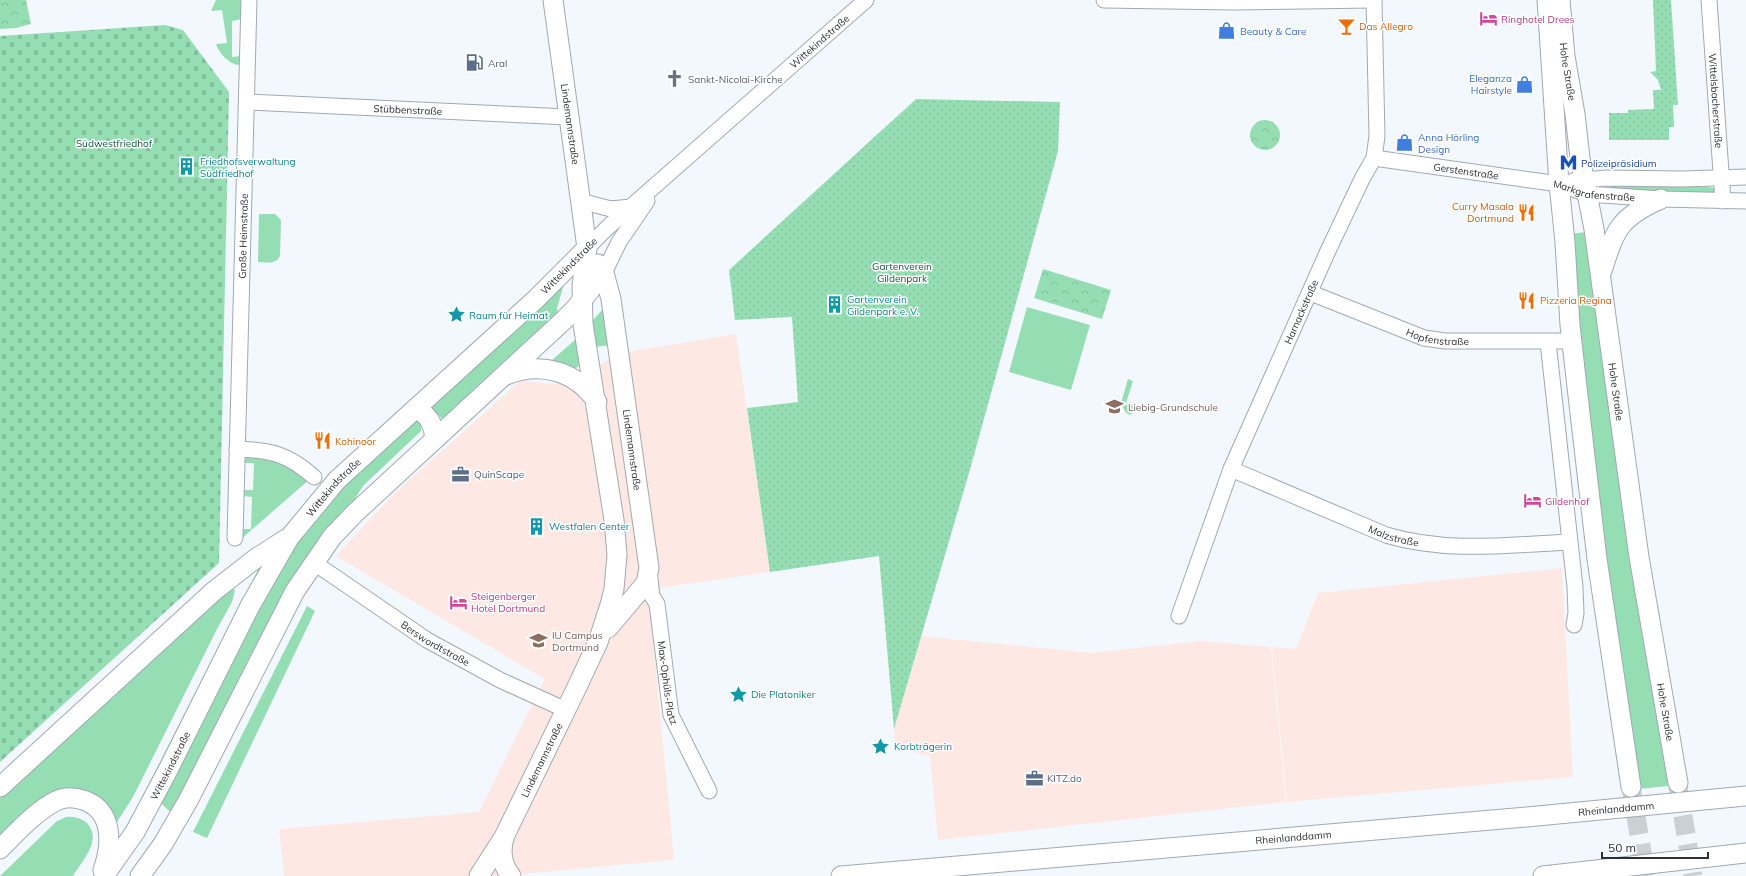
<svg xmlns="http://www.w3.org/2000/svg" width="1746" height="876" font-family="Mulish,sans-serif">
  <style>
    .commercial { fill: #fee8e4 }
    .grass { fill: #95deb3 }
    .cemetery { fill: url(#cemetery-stones) }
    .park { fill: url(#park-crowns) }
    .garden { fill: url(#garden-dots) }
    .lines { fill: none; stroke-linecap: round; stroke-linejoin: round }
    .major-tunnel { stroke: #cbd0d5; stroke-width: 19; stroke-dasharray: 19 10; stroke-linecap: butt }
    .minor-casing { stroke: #a0a9b2; stroke-width: 17 }
    .major-casing { stroke: #a0a9b2; stroke-width: 21 }
    .minor { stroke: #fff; stroke-width: 15 }
    .major { stroke: #fff; stroke-width: 19 }
    .labels { text-anchor: middle; dominant-baseline: central; stroke-width: 3; stroke-linejoin: round; paint-order: stroke }
    .hotel-label { font-size: 10px; fill: #b23c85; stroke: #fff; text-anchor: start }
    .food-label { font-size: 10px; fill: #c56008; stroke: #fff; text-anchor: start }
    .shop-label { font-size: 10px; fill: #366cbe; stroke: #fff; text-anchor: start }
    .street-label { font-size: 10px; fill: #2c3033; stroke: #fff }
    .service-label { font-size: 10px; fill: #4e5e75; stroke: #fff; text-anchor: start }
    .worship-label { font-size: 10px; fill: #5b616d; stroke: #fff; text-anchor: start }
    .park-label { font-size: 10px; fill: #0c5635; stroke: #fff }
    .culture-label { font-size: 10px; fill: #0d838f; stroke: #fff; text-anchor: start }
    .transit-label { font-size: 10px; fill: #164399; stroke: #fff; text-anchor: start }
    .education-label { font-size: 10px; fill: #785e54; stroke: #fff; text-anchor: start }
  </style>
  <defs>
    <pattern id="cemetery-stones" width="16" height="16" patternUnits="userSpaceOnUse"><rect width="16" height="16" fill="#95deb3"/><path d="M2 7V4a2 2 0 0 1 4 0v3zM10 15v-3a2 2 0 0 1 4 0v3z" fill="#81bf9a"/></pattern>
    <pattern id="park-crowns" width="20" height="18" patternUnits="userSpaceOnUse"><rect width="20" height="18" fill="#95deb3"/><path d="M2 6a3 3 0 1 1 6 0M12 15a3 3 0 1 1 6 0" fill="none" stroke="#81bf9a"/></pattern>
    <pattern id="garden-dots" width="8" height="8" patternUnits="userSpaceOnUse"><rect width="8" height="8" fill="#95deb3"/><path d="M2 2h.1M6 6h.1" fill="none" stroke="#81bf9a" stroke-width="1.8" stroke-linecap="round"/></pattern>
  </defs>
  <rect width="100%" height="100%" fill="#f3f8fe"/>
  <!-- commercial -->
  <g class="commercial">
    <path d="M736,334L770,572L660,588L649,597L674,860L499,876H284L279,829L479,812L545,679L336,556L393,495L520,381L557,384L626,352Z"/>
    <path d="M1562,568L1573,777L1287,802L1272,647L1296,649L1318,593Z"/>
    <path d="M921,636L1092,653L1201,641L1271,647L1286,802L938,840L930,756L896,748L894,729Z"/>
  </g>
  <!-- grass -->
  <g class="grass">
    <path d="M216,0H243L242,19L232,21V57L242,56L241,63L238,65C228,63 219,53 216,44L227,43L222,10L211,11Z"/>
    <path d="M1610,185L1709,187L1714,188V193L1611,191Z"/>
    <path d="M259,214H275L281,220L280,256C276,265 267,262 258,262Z"/>
    <path d="M1586,232L1658,711L1668,786L1639,789L1598,507L1570,234Z"/>
    <path d="M564,284L557,308L558,315L442,419L430,405Z"/>
    <path d="M605,307L611,345L594,347L591,322Z"/>
    <path d="M1027,307L1090,325L1071,390L1009,372Z"/>
    <path d="M576,339L580,362L578,367L572,369L551,361Z"/>
    <path d="M1128,379L1133,381L1126,403L1134,406L1131,415L1126,413L1121,403Z"/>
    <path d="M416,420L421,425V431L363,486L353,502L327,529L288,584L174,810L169,811L161,803L250,624L298,540L344,483Z"/>
    <path d="M267,454L310,479L241,539V529H251L252,497L242,496V490H253L254,463H242L245,455Z"/>
    <path d="M261,564L262,565L142,802L140,801Z"/>
    <path d="M233,587L235,591L232,602L217,629L133,797L117,822C109,805 100,798 83,791L0,837V795L43,754Z"/>
    <path d="M307,606L315,611L207,838L193,832Z"/>
    <path d="M66,817C74,816 81,818 87,823C103,840 82,861 73,876H0L57,821Z"/>
  </g>
  <!-- cemetery -->
  <path class="cemetery" d="M165,25L183,30L229,92L219,563L0,762V36Z"/>
  <!-- park -->
  <g class="park">
    <path d="M0,0H26L31,24L16,28L0,29Z"/>
    <circle cx="1265" cy="135" r="15"/>
    <path d="M1043,269L1111,290L1102,319L1034,298Z"/>
  </g>
  <!-- garden -->
  <g class="garden">
    <path d="M1653,0H1671L1678,105H1673L1674,127H1669V140H1609V113H1628V110L1654,109L1653,90H1661L1658,80L1650,72L1656,71Z"/>
    <path d="M916,99L1060,102L1058,151L969,473L894,729L879,556L770,572L747,408L798,402L792,317L735,320L729,270Z"/>
  </g>
  <g class="lines">
    <!-- major-tunnel -->
    <g class="major-tunnel">
      <path d="M1631,787L1646,876"/>
      <path d="M1678,787L1693,876"/>
    </g>
    <defs>
      <g id="minor">
        <path d="M1104,0L1232,2L1373,0"/>
        <path id="s1" d="M1709,0L1723,201"/>
        <path id="s2" d="M247,102L569,117"/>
        <path id="s3" d="M1374,158L1559,184L1587,194L1661,199L1746,201"/>
        <path d="M1573,181L1606,178L1682,179L1746,177"/>
        <path d="M580,201L611,209L631,207"/>
        <path id="s4" d="M587,248L608,227L866,0"/>
        <path d="M604,273L619,242L647,201"/>
        <path id="s5" d="M1311,293L1424,338L1445,341H1572"/>
        <path d="M1548,342L1575,587L1576,613L1574,625"/>
        <path d="M237,449C271,450 288,454 314,477"/>
        <path id="s6" d="M1231,469L1386,535C1446,553 1507,545 1569,542"/>
        <path id="s7" d="M235,538L249,0"/>
        <path id="s8" d="M313,562L427,640L500,680L566,710"/>
        <path id="s9" d="M649,571L652,596L657,604L671,715L709,791"/>
        <path id="s10" d="M1179,616L1231,469L1327,253L1362,179L1374,158L1377,136L1374,0"/>
      </g>
      <g id="major">
        <path d="M1547,0L1559,184L1565,242L1570,325L1581,422L1597,559L1631,787"/>
        <path id="s11" d="M1560,0L1565,56L1575,114L1580,158L1594,229L1639,557L1678,783"/>
        <path id="s12" d="M598,264L604,273L611,299L649,568L646,583L608,628"/>
        <path d="M1602,271C1615,230 1619,217 1661,199"/>
        <path d="M506,375C541,361 576,371 597,402"/>
        <path d="M416,408C429,416 433,423 435,439"/>
        <path d="M0,787L214,591L255,559L286,539"/>
        <path d="M504,838C500,852 502,865 511,876"/>
        <path d="M0,849C17,832 35,812 56,801C64,797 74,797 83,800C114,810 112,845 103,870"/>
        <path id="s13" d="M104,876L135,832L168,770L250,606L289,538L337,480L535,300L587,248"/>
        <path d="M140,876L163,844L189,799L295,591L332,537L355,513L563,321L574,310L604,273"/>
        <path id="s14" d="M479,876L504,837L577,687L598,642L610,605L614,589L617,555L614,520L583,324L582,285L587,248L553,0"/>
        <path id="s15" d="M841,876L1527,817L1746,796"/>
        <path d="M1543,876L1746,853"/>
      </g>
    </defs>
    <!-- minor casing -->
    <use href="#minor" class="minor-casing"/>
    <!-- major casing -->
    <use href="#major" class="major-casing"/>
    <!-- minor -->
    <use href="#minor" class="minor"/>
    <!-- major -->
    <use href="#major" class="major"/>
  </g>
  <!-- icons -->
  <defs>
    <symbol id="hotel-bare" viewBox="-9 -9 18 18"><path d="M-6-4.5h1.5V1H6V5H4.5V3h-9V5H-6ZM-4 0a1.8 1.8 0 1 1 3.6 0ZM.5 0V-2.5h3Q6-2.5 6 0Z" fill="#d1479c" stroke="#fff" stroke-width="2.5" paint-order="stroke"/></symbol>
    <symbol id="bar-bare" viewBox="-9 -9 18 18"><path d="M-6-5H6L.8 .8V4.5H3.5V6h-7V4.5H-.8V.8Z" fill="#e8710a" stroke="#fff" stroke-width="2.5" paint-order="stroke"/></symbol>
    <symbol id="shop-bare" viewBox="-9 -9 18 18"><path d="M-5-2.5h2.3a2.7 3.5 0 0 1 5.4 0H5L5.5 6h-11ZM-1.5-2.5h3a1.5 2.3 0 0 0-3 0Z" fill="#3f7fe0" stroke="#fff" stroke-width="2.5" paint-order="stroke"/></symbol>
    <symbol id="fuel-bare" viewBox="-9 -9 18 18"><path d="M-5.5-6h7V0h2V4h1.3V-2.5L3-4.5l.8-.8L6-3V5H2.5V1h-1V6h-7ZM-4.2-4.7v3.2H.2V-4.7Z" fill="#5c6f8a" stroke="#fff" stroke-width="2.5" paint-order="stroke"/></symbol>
    <symbol id="church-bare" viewBox="-9 -9 18 18"><path d="M-1.2-6h2.4v3.5h3.3v2.4h-3.3V6h-2.4V-.1h-3.3v-2.4h3.3Z" fill="#6b7280" stroke="#fff" stroke-width="2.5" paint-order="stroke"/></symbol>
    <symbol id="metro-bare" viewBox="-9 -9 18 18"><path d="M-5.5 5V-5H-3L0 0L3-5H5.5V5H3V-.5L0 4L-3-.5V5Z" fill="#1a4fb4" stroke="#fff" stroke-width="2.5" paint-order="stroke"/></symbol>
    <symbol id="building-bare" viewBox="-9 -9 18 18"><path d="M-4-6H4V6H1V3H-1V6H-4ZM-2.5-4.3h1.7v1.8h-1.7ZM.8-4.3h1.7v1.8H.8ZM-2.5-1h1.7V.8h-1.7ZM.8-1h1.7V.8H.8Z" fill="#0f9aa8" stroke="#fff" stroke-width="2.5" paint-order="stroke"/></symbol>
    <symbol id="restaurant-bare" viewBox="-9 -9 18 18"><path d="M-5-6h1v4h1v-4h1v4h1v-4h1v5L-1.5 .5V6h-2V.5L-5-1ZM5-6V6H3V1.5H1.5Q1.5-4 5-6Z" fill="#e8710a" stroke="#fff" stroke-width="2.5" paint-order="stroke"/></symbol>
    <symbol id="sight-bare" viewBox="-9 -9 18 18"><path d="M0-6L1.8-2.2L6-1.7L2.9 1.2L3.7 5.4L0 3.3L-3.7 5.4L-2.9 1.2L-6-1.7L-1.8-2.2Z" fill="#0f9aa8" stroke="#fff" stroke-width="2.5" paint-order="stroke"/></symbol>
    <symbol id="school-bare" viewBox="-9 -9 18 18"><path d="M0-5L7-2L0 1L-7-2ZM-4 1L0 2.5L4 1V4Q0 6-4 4Z" fill="#8d6e63" stroke="#fff" stroke-width="2.5" paint-order="stroke"/></symbol>
    <symbol id="office-bare" viewBox="-9 -9 18 18"><path d="M-6-3h4V-5.5h4V-3h4V5H-6ZM-1-4.5V-3h2v-1.5ZM-6 0V1H6V0Z" fill="#5c6f8a" stroke="#fff" stroke-width="2.5" paint-order="stroke"/></symbol>
    <symbol id="university-bare" viewBox="-9 -9 18 18"><path d="M0-5L7-2L0 1L-7-2ZM-4 1L0 2.5L4 1V4Q0 6-4 4Z" fill="#8d6e63" stroke="#fff" stroke-width="2.5" paint-order="stroke"/></symbol>
  </defs>
  <g fill-rule="evenodd">
    <use href="#hotel-bare" x="1476" y="6" width="25" height="25"/>
    <use href="#bar-bare" x="1334" y="14" width="25" height="25"/>
    <use href="#shop-bare" x="1214" y="18" width="25" height="25"/>
    <use href="#fuel-bare" x="462" y="50" width="25" height="25"/>
    <use href="#church-bare" x="662" y="66" width="25" height="25"/>
    <use href="#shop-bare" x="1512" y="72" width="25" height="25"/>
    <use href="#shop-bare" x="1392" y="130" width="25" height="25"/>
    <use href="#metro-bare" x="1556" y="150" width="25" height="25"/>
    <use href="#building-bare" x="174" y="154" width="25" height="25"/>
    <use href="#restaurant-bare" x="1514" y="200" width="25" height="25"/>
    <use href="#restaurant-bare" x="1514" y="288" width="25" height="25"/>
    <use href="#building-bare" x="822" y="292" width="25" height="25"/>
    <use href="#sight-bare" x="444" y="302" width="25" height="25"/>
    <use href="#school-bare" x="1102" y="394" width="25" height="25"/>
    <use href="#restaurant-bare" x="310" y="428" width="25" height="25"/>
    <use href="#office-bare" x="448" y="462" width="25" height="25"/>
    <use href="#hotel-bare" x="1520" y="488" width="25" height="25"/>
    <use href="#building-bare" x="524" y="514" width="25" height="25"/>
    <use href="#hotel-bare" x="446" y="590" width="25" height="25"/>
    <use href="#university-bare" x="526" y="628" width="25" height="25"/>
    <use href="#sight-bare" x="726" y="682" width="25" height="25"/>
    <use href="#sight-bare" x="868" y="734" width="25" height="25"/>
    <use href="#office-bare" x="1022" y="766" width="25" height="25"/>
  </g>
  <g class="labels">
    <!-- hotel labels -->
    <g class="hotel-label">
      <text x="1501" y="19">Ringhotel Drees</text>
      <text x="1545" y="501">Gildenhof</text>
      <text x="471" y="596">Steigenberger<tspan x="471" dy="12">Hotel Dortmund</tspan></text>
    </g>
    <!-- food labels -->
    <g class="food-label">
      <text x="1359" y="26">Das Allegro</text>
      <text x="1514" y="206" text-anchor="end">Curry Masala<tspan x="1514" dy="12">Dortmund</tspan></text>
      <text x="1540" y="300">Pizzeria Regina</text>
      <text x="335" y="441">Kohinoor</text>
    </g>
    <!-- shop labels -->
    <g class="shop-label">
      <text x="1240" y="31">Beauty &amp; Care</text>
      <text x="1512" y="78" text-anchor="end">Eleganza<tspan x="1512" dy="12">Hairstyle</tspan></text>
      <text x="1418" y="137">Anna Hörling<tspan x="1418" dy="12">Design</tspan></text>
    </g>
    <!-- street labels -->
    <g class="street-label">
      <text stroke="none"><textPath href="#s4" startOffset="311">Wittekindstraße</textPath></text>
      <text stroke="none"><textPath href="#s11" startOffset="72">Hohe Straße</textPath></text>
      <text stroke="none"><textPath href="#s1" startOffset="101">Wittelsbacherstraße</textPath></text>
      <text stroke="none"><textPath href="#s2" startOffset="161">Stübbenstraße</textPath></text>
      <text transform="translate(570 124) rotate(82)">Lindemannstraße</text>
      <text stroke="none"><textPath href="#s3" startOffset="93">Gerstenstraße</textPath></text>
      <text stroke="none"><textPath href="#s3" startOffset="223">Markgrafenstraße</textPath></text>
      <text stroke="none"><textPath href="#s7" startOffset="302">Große Heimstraße</textPath></text>
      <text transform="translate(569 266) rotate(-45)">Wittekindstraße</text>
      <text stroke="none"><textPath href="#s10" startOffset="328">Harnackstraße</textPath></text>
      <text stroke="none"><textPath href="#s5" startOffset="135">Hopfenstraße</textPath></text>
      <text stroke="none"><textPath href="#s11" startOffset="396">Hohe Straße</textPath></text>
      <text stroke="none"><textPath href="#s12" startOffset="190">Lindemannstraße</textPath></text>
      <text stroke="none"><textPath href="#s13" startOffset="453">Wittekindstraße</textPath></text>
      <text stroke="none"><textPath href="#s6" startOffset="176">Malzstraße</textPath></text>
      <text stroke="none"><textPath href="#s8" startOffset="147">Berswordtstraße</textPath></text>
      <text stroke="none"><textPath href="#s9" startOffset="114">Max-Ophüls-Platz</textPath></text>
      <text stroke="none"><textPath href="#s11" startOffset="720">Hohe Straße</textPath></text>
      <text stroke="none"><textPath href="#s14" startOffset="132">Lindemannstraße</textPath></text>
      <text stroke="none"><textPath href="#s13" startOffset="129">Wittekindstraße</textPath></text>
      <text stroke="none"><textPath href="#s15" startOffset="778">Rheinlanddamm</textPath></text>
      <text stroke="none"><textPath href="#s15" startOffset="454">Rheinlanddamm</textPath></text>
    </g>
    <!-- service labels -->
    <g class="service-label">
      <text x="488" y="63">Aral</text>
      <text x="474" y="474">QuinScape</text>
      <text x="1047" y="778">KITZ.do</text>
    </g>
    <!-- worship labels -->
    <g class="worship-label">
      <text x="688" y="79">Sankt-Nicolai-Kirche</text>
    </g>
    <!-- park labels -->
    <g class="park-label">
      <text x="114" y="143">Südwestfriedhof</text>
      <text x="902" y="266">Gartenverein<tspan x="902" dy="12">Gildenpark</tspan></text>
    </g>
    <!-- culture labels -->
    <g class="culture-label">
      <text x="200" y="161">Friedhofsverwaltung<tspan x="200" dy="12">Südfriedhof</tspan></text>
      <text x="847" y="299">Gartenverein<tspan x="847" dy="12">Gildenpark e. V.</tspan></text>
      <text x="469" y="315">Raum für Heimat</text>
      <text x="549" y="526">Westfalen Center</text>
      <text x="751" y="694">Die Platoniker</text>
      <text x="894" y="746">Korbträgerin</text>
    </g>
    <!-- transit labels -->
    <g class="transit-label">
      <text x="1581" y="163">Polizeipräsidium</text>
    </g>
    <!-- education labels -->
    <g class="education-label">
      <text x="1128" y="407">Liebig-Grundschule</text>
      <text x="552" y="635">IU Campus<tspan x="552" dy="12">Dortmund</tspan></text>
    </g>
  </g>
  <!-- scale -->
  <path d="M1602 852v6h106v-6" fill="none" stroke="#2c3033" stroke-width="2"/>
  <text x="1608" y="852" font-size="12" fill="#2c3033" stroke="#ffffff" stroke-width="3" paint-order="stroke">50 m</text>
</svg>
